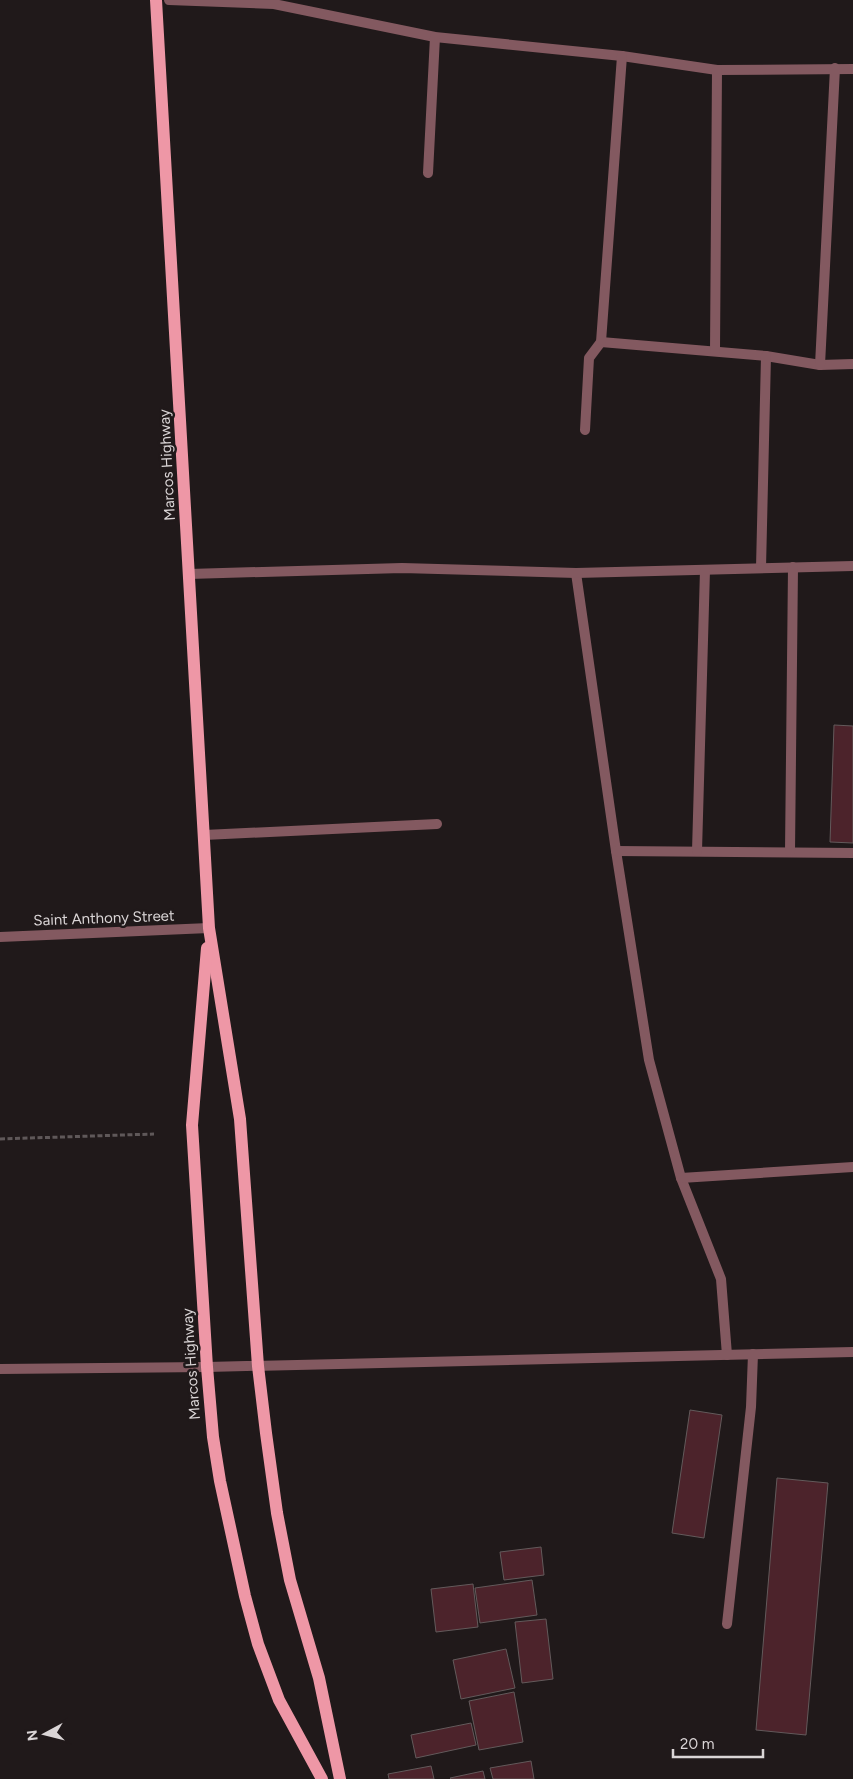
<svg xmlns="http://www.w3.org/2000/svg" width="853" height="1779" font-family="Figtree,sans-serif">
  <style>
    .building { fill: #4c232b; stroke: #635a5b }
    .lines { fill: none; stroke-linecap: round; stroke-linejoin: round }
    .path { stroke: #5f5859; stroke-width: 3; stroke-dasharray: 5 2.5; stroke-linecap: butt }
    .service { stroke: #835960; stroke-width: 10 }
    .minor { stroke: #835960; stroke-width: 10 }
    .tertiary { stroke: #835960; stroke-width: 10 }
    .primary { stroke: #ee97a6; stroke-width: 12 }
    .labels { text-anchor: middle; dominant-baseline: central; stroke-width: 5; stroke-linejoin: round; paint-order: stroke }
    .street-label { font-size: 15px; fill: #dad5d6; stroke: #20191a }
  </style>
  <rect width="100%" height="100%" fill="#20191a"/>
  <!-- building -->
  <g class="building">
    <path d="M834,725L853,726V843L830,842Z"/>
    <path d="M690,1410L722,1415L704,1538L672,1533Z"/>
    <path d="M777,1478L828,1483L806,1735L756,1730Z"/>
    <path d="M541,1547L544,1575L504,1580L500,1552Z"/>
    <path d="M532,1580L537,1615L480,1623L475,1588Z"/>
    <path d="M473,1584L478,1627L436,1632L431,1589Z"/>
    <path d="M546,1619L553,1679L522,1683L515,1622Z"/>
    <path d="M506,1649L515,1688L461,1699L453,1660Z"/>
    <path d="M514,1692L523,1742L479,1750L469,1701Z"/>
    <path d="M471,1723L476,1745L416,1758L411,1735Z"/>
    <path d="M531,1761L534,1779H493L490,1768Z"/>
    <path d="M431,1766L434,1779H389L388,1774Z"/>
    <path d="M483,1771L485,1779H451L450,1778Z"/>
  </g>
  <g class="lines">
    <!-- path -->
    <path class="path" d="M0,1139L154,1134"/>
    <!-- service -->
    <path class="service" d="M727,1624L751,1407L753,1354"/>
    <!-- minor -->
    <g class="minor">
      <path d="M169,0L274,4L435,37L622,56L717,70L853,69"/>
      <path d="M428,173L435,37"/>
      <path d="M601,342L766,356L820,365L853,364"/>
      <path d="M715,351L717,70"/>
      <path d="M820,365L835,68"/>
      <path d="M585,430L589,358L601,342L622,56"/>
      <path d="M761,568L766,356"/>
      <path d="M576,573L616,851L649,1060L681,1178L721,1279L727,1355"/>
      <path d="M189,574L402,568L576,573L853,566"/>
      <path d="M204,835L437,824"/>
      <path d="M616,851L853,853"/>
      <path d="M697,851L705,570"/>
      <path d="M790,852L793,567"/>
      <path d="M0,937L209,928"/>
      <path d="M681,1178L853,1167"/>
      <path d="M0,1369L207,1367"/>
    </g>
    <!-- tertiary -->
    <path class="tertiary" d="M207,1367L853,1352"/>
    <!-- primary -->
    <g class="primary">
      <path d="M156,0L209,928L240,1119L258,1366L266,1433L277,1513L290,1580L319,1678L340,1779"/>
      <path d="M207,948L192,1125L207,1367L213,1437L220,1481L245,1596L258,1644L279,1700L322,1779"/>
    </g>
  </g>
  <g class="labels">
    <!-- street labels -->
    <g class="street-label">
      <text transform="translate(167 465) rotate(-93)">Marcos Highway</text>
      <text transform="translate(104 918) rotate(-2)">Saint Anthony Street</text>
      <text transform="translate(191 1364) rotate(-94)">Marcos Highway</text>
    </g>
  </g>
  <!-- north arrow -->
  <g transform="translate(45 1734) rotate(263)" stroke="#20191a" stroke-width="4" paint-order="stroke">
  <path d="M0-4L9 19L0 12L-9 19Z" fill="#dad5d6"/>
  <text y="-8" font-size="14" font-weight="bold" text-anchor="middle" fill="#dad5d6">N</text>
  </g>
  <!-- scale -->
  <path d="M673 1749v8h90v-8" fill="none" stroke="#dad5d6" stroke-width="2.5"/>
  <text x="680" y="1749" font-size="15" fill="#dad5d6" stroke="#20191a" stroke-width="4" paint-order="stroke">20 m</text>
</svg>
